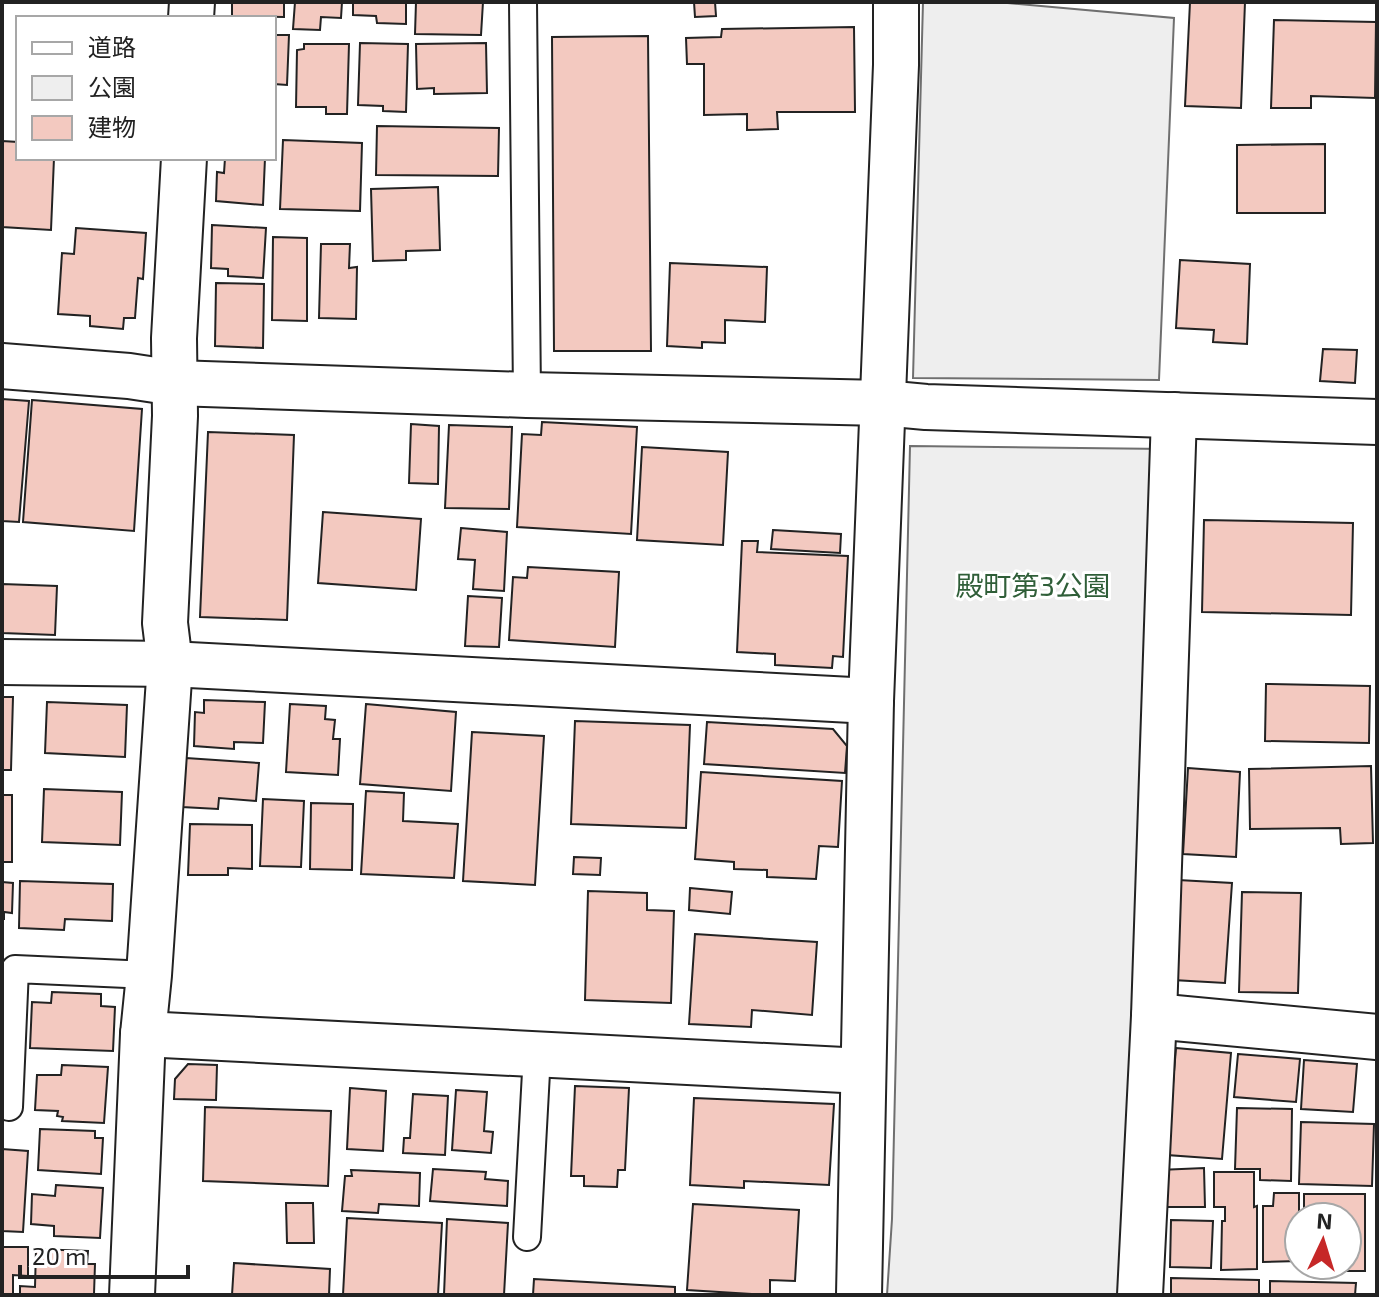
<svg xmlns="http://www.w3.org/2000/svg" width="1379" height="1297" font-family="'Exo 2','Noto Sans JP',sans-serif">
  <style>
    .park { fill: #eee; stroke: #6f6f6f; stroke-width: 2 }
    .building { fill: #f3c9c0; stroke: #222; stroke-width: 2 }
    .lines { fill: none; stroke-linecap: round; stroke-linejoin: round }
    .lane-casing { stroke: #222; stroke-width: 30 }
    .street-casing { stroke: #222; stroke-width: 48 }
    .lane { stroke: #fff; stroke-width: 26 }
    .street { stroke: #fff; stroke-width: 44 }
    .labels { text-anchor: middle; dominant-baseline: central; stroke-width: 6; stroke-linejoin: round; paint-order: stroke }
    .park-label { font-size: 28px; fill: #2f5e38; stroke: #fff }
  </style>
  <rect width="100%" height="100%" fill="#fff"/>
  <!-- park -->
  <g class="park">
    <path d="M923,2H997L1174,18L1159,380L913,378Z"/>
    <path d="M910,446L1166,449L1122,1295H887L892,1219Z"/>
  </g>
  <!-- building -->
  <g class="building">
    <path d="M232,2H284V17L232,16Z"/>
    <path d="M295,2H342L341,18L321,17L320,30L293,29Z"/>
    <path d="M353,2H406V24L377,23L376,16L353,15Z"/>
    <path d="M416,2H483L481,35L415,34Z"/>
    <path d="M694,2H715L716,16L695,17Z"/>
    <path d="M1190,2H1245L1241,108L1185,106Z"/>
    <path d="M1274,20L1376,22L1375,98L1311,96V108H1271Z"/>
    <path d="M854,27L855,112H777L778,129L747,130V114L704,115V64H687L686,38L721,37L722,29Z"/>
    <path d="M274,29L275,35H289L287,85L274,84Z"/>
    <path d="M648,36L651,351H554L552,37Z"/>
    <path d="M360,43L408,44L406,112L383,111V106L358,105Z"/>
    <path d="M486,43L487,93L434,94V88L417,89L416,44Z"/>
    <path d="M304,44H349L347,114H326V107H296L297,50L304,49Z"/>
    <path d="M377,126L499,128L498,176L376,175Z"/>
    <path d="M283,140L362,143L360,211L280,209Z"/>
    <path d="M2,141L18,142V158H54L51,230L2,227Z"/>
    <path d="M1325,144V213H1237V145Z"/>
    <path d="M225,158H265L263,205L216,201L217,172L224,173Z"/>
    <path d="M438,187L440,250L406,251V260L373,261L371,189Z"/>
    <path d="M212,225L266,228L263,278L228,276V269L211,268Z"/>
    <path d="M76,228L146,233L143,279L138,278L135,318H124L123,329L90,326V316L58,314L62,253L74,254Z"/>
    <path d="M273,237L307,238V321L272,320Z"/>
    <path d="M321,244H350L349,268L357,267L356,319L319,318Z"/>
    <path d="M1180,260L1250,264L1247,344L1213,342L1214,330L1176,328Z"/>
    <path d="M670,263L767,267L765,322L725,320V343L702,342V348L667,346Z"/>
    <path d="M216,283L264,284L263,348L215,346Z"/>
    <path d="M1323,349L1357,350L1355,383L1320,381Z"/>
    <path d="M2,399L29,401L19,522L2,521Z"/>
    <path d="M32,400L142,409L134,531L23,522Z"/>
    <path d="M542,422L637,427L631,534L517,527L522,434L541,435Z"/>
    <path d="M411,424L439,426L438,484L409,483Z"/>
    <path d="M449,425L512,427L509,509L445,508Z"/>
    <path d="M208,432L294,435L287,620L200,617Z"/>
    <path d="M642,447L728,452L723,545L637,540Z"/>
    <path d="M323,512L421,519L416,590L318,583Z"/>
    <path d="M1204,520L1353,523L1351,615L1202,612Z"/>
    <path d="M461,528L507,532L504,591L473,589L475,560L458,559Z"/>
    <path d="M773,530L841,534L840,553L771,549Z"/>
    <path d="M742,541H758L757,552L848,556L843,657L833,656L832,668L775,665V654L737,652Z"/>
    <path d="M528,567L619,572L615,647L509,640L513,577L527,578Z"/>
    <path d="M2,584L57,586L55,635L2,633Z"/>
    <path d="M468,596L502,598L499,647L465,646Z"/>
    <path d="M1266,684L1370,686L1369,743L1265,741Z"/>
    <path d="M2,697H13L11,770H2Z"/>
    <path d="M204,700L265,702L263,743L234,742V749L194,746L195,712L204,713Z"/>
    <path d="M47,702L127,705L125,757L45,753Z"/>
    <path d="M290,704L326,706L325,719L335,720L333,739H340L338,775L286,772Z"/>
    <path d="M366,704L456,712L451,791L360,784Z"/>
    <path d="M575,721L690,725L686,828L571,824Z"/>
    <path d="M707,722L833,729L847,746L845,773L704,764Z"/>
    <path d="M472,732L544,736L535,885L463,881Z"/>
    <path d="M186,758L259,763L256,801L219,798L218,809L182,807Z"/>
    <path d="M1371,766L1373,843L1341,844L1340,828L1250,829L1249,769Z"/>
    <path d="M1188,768L1240,772L1236,857L1183,854Z"/>
    <path d="M701,772L842,781L838,847L819,846L816,879L767,877V870L734,869V862L695,859Z"/>
    <path d="M44,789L122,792L120,845L42,842Z"/>
    <path d="M366,791L404,793L403,821L458,824L454,878L361,874Z"/>
    <rect x="2" y="795" width="10" height="67"/>
    <path d="M263,799L304,801L301,867L260,866Z"/>
    <path d="M311,803L353,804L352,870L310,869Z"/>
    <path d="M190,824L252,825V869L228,868V875H188Z"/>
    <path d="M574,857L601,858L600,875L573,874Z"/>
    <path d="M1178,880L1232,883L1225,983L1173,980Z"/>
    <path d="M20,881L113,884L112,921L65,919L64,930L19,928Z"/>
    <path d="M2,882L13,883L12,913L4,912V919H2Z"/>
    <path d="M690,888L732,892L730,914L689,910Z"/>
    <path d="M588,891L647,893V910L674,911L671,1003L585,1000Z"/>
    <path d="M1242,892L1301,893L1298,993L1239,992Z"/>
    <path d="M695,934L817,942L812,1015L752,1010L751,1027L689,1024Z"/>
    <path d="M52,992L101,994V1006L115,1007L113,1051L30,1048L32,1002L51,1003Z"/>
    <path d="M1176,1048L1231,1053L1222,1159L1167,1155Z"/>
    <path d="M1238,1054L1300,1059L1296,1102L1234,1097Z"/>
    <path d="M1304,1060L1357,1064L1353,1112L1301,1109Z"/>
    <path d="M188,1064L217,1065L216,1100L174,1099L175,1079Z"/>
    <path d="M62,1065L108,1067L104,1123L62,1121L63,1117L57,1116L58,1111L35,1110L37,1075H61Z"/>
    <path d="M575,1086L629,1088L625,1170H618L617,1187L584,1186V1176H571Z"/>
    <path d="M350,1088L386,1091L383,1151L347,1149Z"/>
    <path d="M456,1090L487,1092L484,1131L493,1132L491,1153L452,1150Z"/>
    <path d="M413,1094L448,1096L445,1155L403,1153L404,1138H410Z"/>
    <path d="M694,1098L834,1104L829,1185L744,1181V1188L690,1185Z"/>
    <path d="M205,1107L331,1111L328,1186L203,1181Z"/>
    <path d="M1237,1108L1292,1109L1291,1181L1260,1180V1169H1235Z"/>
    <path d="M1301,1122L1374,1124L1372,1186L1299,1184Z"/>
    <path d="M40,1129L95,1131V1138H103L101,1174L38,1170Z"/>
    <path d="M2,1149L28,1151L23,1232L2,1231Z"/>
    <path d="M1204,1168L1205,1207H1159V1170Z"/>
    <path d="M433,1169L486,1172L485,1179L508,1181L507,1206L430,1201Z"/>
    <path d="M351,1170L420,1173L419,1206L379,1204L378,1213L342,1211L345,1176H352Z"/>
    <path d="M1214,1172H1254V1207L1257,1206V1269L1221,1270L1222,1221H1225V1207H1214Z"/>
    <path d="M56,1185L103,1188L100,1238L54,1236V1226L31,1224L32,1194L55,1196Z"/>
    <path d="M1274,1193H1299V1261L1263,1262V1206H1273Z"/>
    <path d="M1304,1194H1365V1271H1319V1265H1347V1217H1304Z"/>
    <path d="M286,1203H313L314,1243H287Z"/>
    <path d="M693,1204L799,1210L795,1281L770,1280V1295L687,1290Z"/>
    <path d="M347,1218L442,1223L438,1295H343Z"/>
    <path d="M447,1219L508,1223L504,1295H444Z"/>
    <path d="M1171,1220L1213,1221L1211,1268L1170,1267Z"/>
    <path d="M2,1247H28V1276L13,1275V1295H2Z"/>
    <path d="M36,1249L88,1251L87,1264H95L94,1294L20,1295V1286L35,1287Z"/>
    <path d="M234,1263L330,1269L329,1295H232Z"/>
    <path d="M1171,1278L1259,1280V1295H1171Z"/>
    <path d="M534,1279L675,1287V1295H533Z"/>
    <path d="M1270,1281L1356,1283L1355,1295H1270Z"/>
  </g>
  <g class="lines">
    <defs>
      <g id="lane">
        <path d="M523,2L527,395"/>
        <path d="M9,1107L15,969L149,975"/>
        <path d="M527,1237L537,1054"/>
      </g>
      <g id="street">
        <path d="M191,18L192,2"/>
        <path d="M2,366L129,376L175,383L527,395L883,403L926,407L1377,422"/>
        <path d="M2,662L170,664L871,701"/>
        <path d="M1154,1016L1377,1037"/>
        <path d="M143,1034L863,1071"/>
        <path d="M132,1295L143,1034L149,975L170,664L165,623L175,416L174,338L184,158"/>
        <path d="M859,1295L871,701L896,65V2"/>
        <path d="M1140,1295L1154,1016L1174,415"/>
      </g>
    </defs>
    <!-- lane casing -->
    <use href="#lane" class="lane-casing"/>
    <!-- street casing -->
    <use href="#street" class="street-casing"/>
    <!-- lane -->
    <use href="#lane" class="lane"/>
    <!-- street -->
    <use href="#street" class="street"/>
  </g>
  <g class="labels">
    <!-- park labels -->
    <g class="park-label">
      <text x="1033" y="585">殿町第3公園</text>
    </g>
  </g>
  <!-- border -->
  <rect width="1379" height="1297" fill="none" stroke="#222222" stroke-width="8"/>
  <!-- legend -->
  <rect x="16" y="16" width="260" height="144" fill="#ffffff" stroke="#a7a7a7" stroke-width="2"/>
  <rect x="32" y="42" width="40" height="12" fill="#ffffff" stroke="#a7a7a7" stroke-width="2"/>
  <text x="88" y="56" font-size="24" fill="#222222">道路</text>
  <rect x="32" y="76" width="40" height="24" fill="#eeeeee" stroke="#a7a7a7" stroke-width="2"/>
  <text x="88" y="96" font-size="24" fill="#222222">公園</text>
  <rect x="32" y="116" width="40" height="24" fill="#f3c9c0" stroke="#a7a7a7" stroke-width="2"/>
  <text x="88" y="136" font-size="24" fill="#222222">建物</text>
  <!-- north arrow -->
  <g transform="translate(1323 1241) rotate(4)"><circle r="38" fill="#ffffff" stroke="#a7a7a7" stroke-width="2"/>
  <path d="M0-6L14 30L0 20L-14 30Z" fill="#c62828"/>
  <text y="-12" font-size="22" font-weight="bold" text-anchor="middle" fill="#222222">N</text>
  </g>
  <!-- scale -->
  <path d="M20 1265v12h168v-12" fill="none" stroke="#222222" stroke-width="4"/>
  <text x="32" y="1265" font-size="24" fill="#222222" stroke="#ffffff" stroke-width="6" paint-order="stroke">20 m</text>
</svg>
